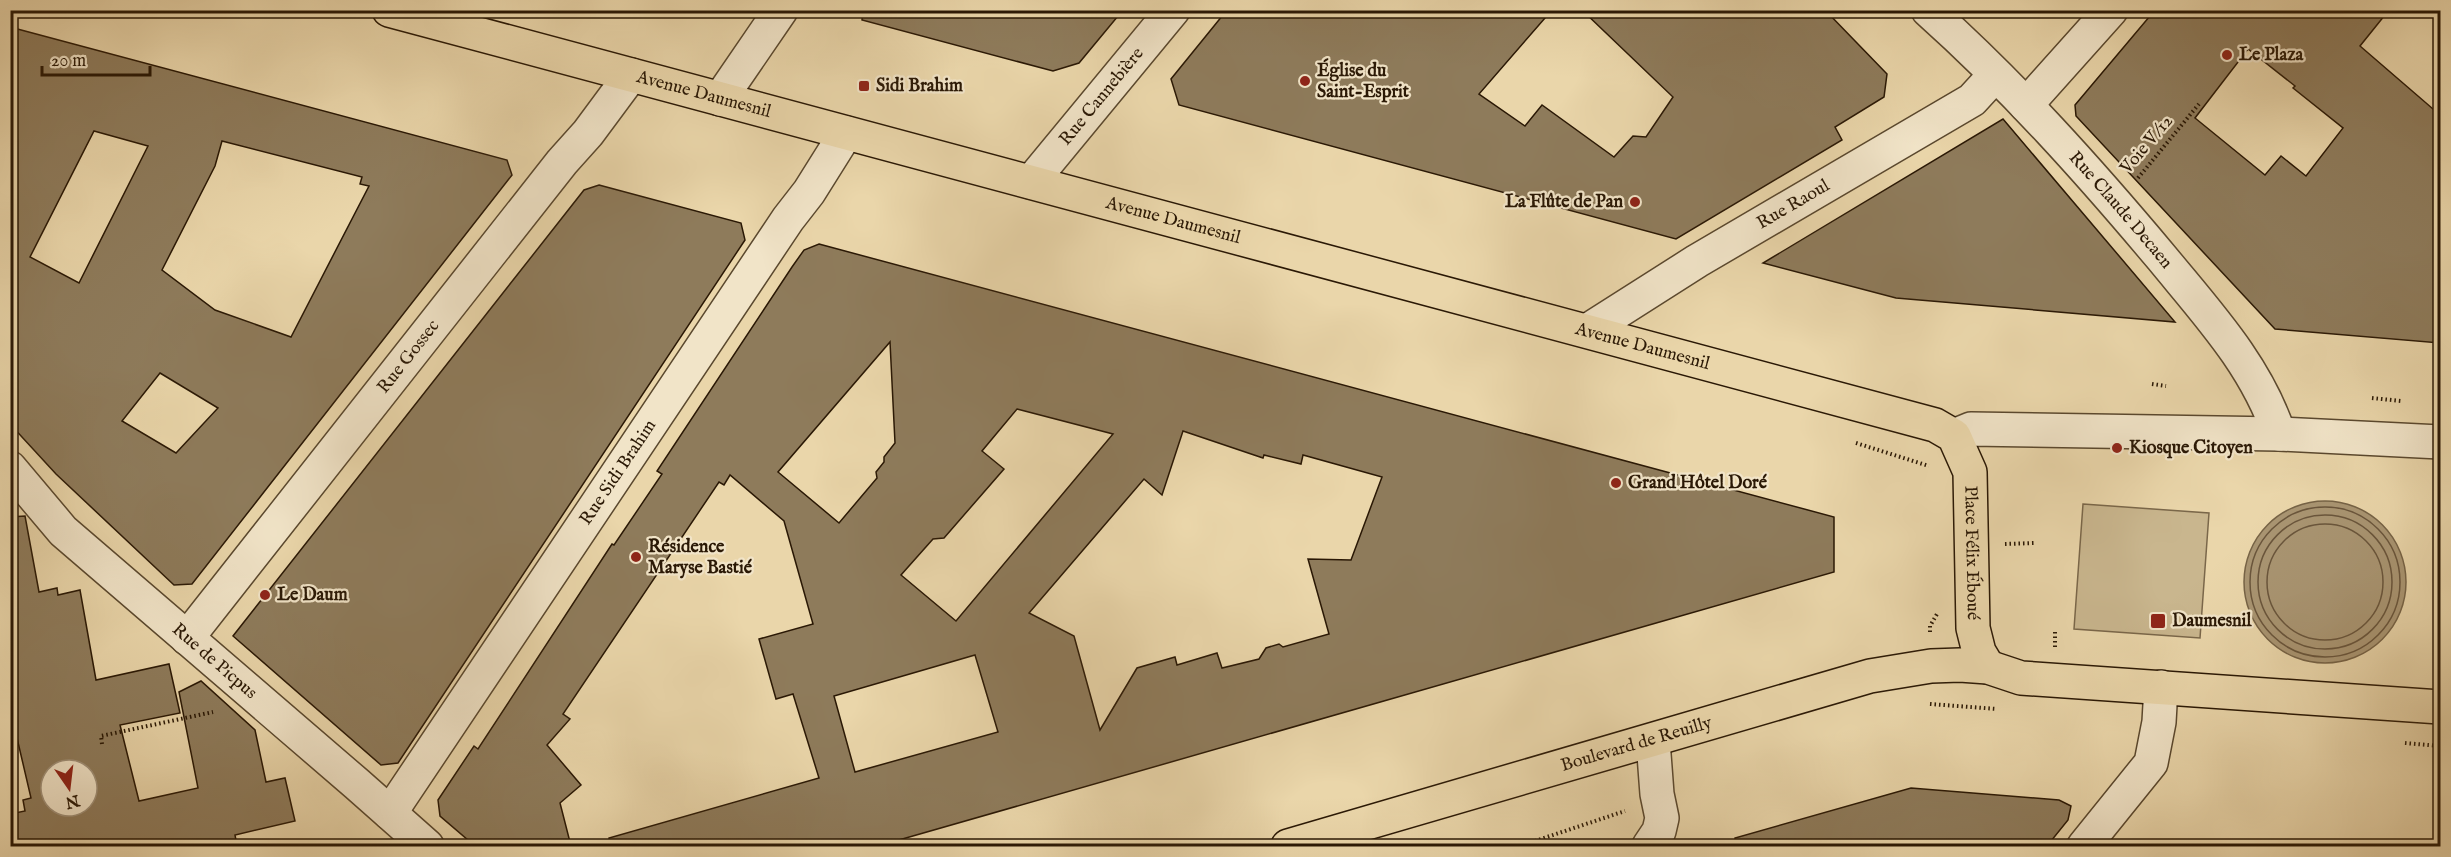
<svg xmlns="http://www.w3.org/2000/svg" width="2451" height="857" font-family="'IM FELL English',serif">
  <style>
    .green { fill: #c9b68e; stroke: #7a674a; stroke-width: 1.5 }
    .water { fill: #a99572; stroke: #766346; stroke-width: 1.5 }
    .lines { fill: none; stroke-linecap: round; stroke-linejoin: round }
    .shore { stroke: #6a563c; stroke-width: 1.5 }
    .building { fill: #8e7b5b; stroke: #2a1805; stroke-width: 1.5; fill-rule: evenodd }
    .minor-casing { stroke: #5a482e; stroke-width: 36 }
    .major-casing { stroke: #2a1805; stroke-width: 36 }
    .path { stroke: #2a1805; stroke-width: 4; stroke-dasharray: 1.5 3; stroke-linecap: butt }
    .minor { stroke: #f1e4c8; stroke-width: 33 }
    .major { stroke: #ead6aa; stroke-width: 33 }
    .poi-dot { fill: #8f2418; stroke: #f1e4c8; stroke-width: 2 }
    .labels { text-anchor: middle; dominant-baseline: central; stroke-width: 4.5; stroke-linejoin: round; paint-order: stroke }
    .poi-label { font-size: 18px; font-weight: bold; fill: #2a1805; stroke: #f1e4c8; text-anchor: start }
    .street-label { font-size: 18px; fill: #2a1805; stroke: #f1e4c8 }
  </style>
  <rect width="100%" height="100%" fill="#ead6aa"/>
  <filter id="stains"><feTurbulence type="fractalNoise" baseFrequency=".00333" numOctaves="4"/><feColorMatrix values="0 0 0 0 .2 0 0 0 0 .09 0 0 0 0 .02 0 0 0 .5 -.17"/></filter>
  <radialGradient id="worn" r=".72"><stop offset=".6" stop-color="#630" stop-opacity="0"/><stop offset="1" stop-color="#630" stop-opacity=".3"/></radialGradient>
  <!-- green -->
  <path class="green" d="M2083,504L2209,513L2200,638L2074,629Z"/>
  <!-- water -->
  <circle class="water" cx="2325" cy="582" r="81"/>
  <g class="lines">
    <!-- shore -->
    <g class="shore">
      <circle cx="2325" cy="582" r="75"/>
      <circle cx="2325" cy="582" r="67"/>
      <circle cx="2325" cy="582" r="58"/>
    </g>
  </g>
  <!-- building -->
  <g class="building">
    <path d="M863,10H1123L1079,63L1053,71L862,20Z"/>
    <path d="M1227,10H1552L1479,94L1525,126L1542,105L1614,157L1633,136L1646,137L1673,97L1582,10H1825L1887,74L1884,97L1835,127L1842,140L1676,239L1179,105L1171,79Z"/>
    <path d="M2155,10H2389L2360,46L2440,115V343L2275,329L2076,116L2075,105ZM2248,49L2295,86L2293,88L2343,128L2306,176L2281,156L2265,175L2195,118Z"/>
    <path d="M10,27L507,160L512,175L192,584L174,585L56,474L10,424ZM94,131L148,146L79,283L30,257ZM222,141L362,177L360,184L369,186L291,337L215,310L162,270L215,166ZM160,373L218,408L176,453L122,421Z"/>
    <path d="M2003,119L2175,322L1896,298L1763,263Z"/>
    <path d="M599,185L741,223L745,240L398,763L381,765L233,636L584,190Z"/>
    <path d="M819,244L1834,517V572L878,846H610L609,838L819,778L793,694L776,699L759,639L813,624L784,521L730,475L724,485L719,482L563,714L570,719L547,745L581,785L560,803L571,846H475L440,816L438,800L474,746L478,749L612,544L614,545L662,474L657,471L792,267L804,250ZM890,342L895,443L884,457V462L876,472L877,478L839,523L778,472ZM1017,409L1113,434L956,621L901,575L933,539L944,538L1004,469L982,451ZM1183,431L1263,458L1264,455L1301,464L1303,455L1382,477L1351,560L1308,559L1329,634L1283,647L1279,644L1266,648L1259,659L1222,668L1217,653L1177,665L1175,657L1137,668L1100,730L1074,636L1029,613L1144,479L1162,495ZM975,655L998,732L855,772L834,696Z"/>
    <path d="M25,516L39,592L57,588L58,595L80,590L96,680L169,664L180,713L120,725L139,801L198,788L179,692L201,681L255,730L266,782L285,778L295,821L235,835L237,846H10V814L25,811L23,800L31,798L10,708V517ZM51,770H87V806H51Z"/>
    <path d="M1911,788L2059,800L2071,806L2068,820L2047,846H1736L1735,838Z"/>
  </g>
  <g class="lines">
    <defs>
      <g id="minor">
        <path id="s1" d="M1928,10C2013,86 2089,171 2162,258C2207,313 2256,365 2279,434"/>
        <path d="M720,99L781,10"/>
        <path d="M2026,105L2111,10"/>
        <path id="s2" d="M1031,182L1173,10"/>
        <path id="s3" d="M1587,331L1697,261L1972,100L1995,75"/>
        <path d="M1954,436L1971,429L2279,434L2440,442"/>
        <path id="s4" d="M10,468L63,531L357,784L427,846"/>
        <path id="s5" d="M187,638L562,162L588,133L631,75"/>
        <path id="s6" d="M390,813L788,219L809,192L846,133"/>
        <path d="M1649,846L1659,831L1662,818L1657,794L1653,741"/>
        <path d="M2084,846L2151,763L2159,722L2161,687"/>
      </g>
      <g id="major">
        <path id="s7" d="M389,10L1935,425L1954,436L1970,472L1973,628L1979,652L1988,667"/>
        <path id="s8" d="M1288,846L1870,676L1931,666L1960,665L1988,667L2021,678L2440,707"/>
      </g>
    </defs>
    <!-- minor casing -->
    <use href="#minor" class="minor-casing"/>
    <!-- major casing -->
    <use href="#major" class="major-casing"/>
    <!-- path -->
    <g class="path">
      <path d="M2138,178L2199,104"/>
      <path d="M2152,384L2166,386"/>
      <path d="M2372,398L2401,401"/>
      <path d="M1856,443L1929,466"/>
      <path d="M2005,544L2034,543"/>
      <path d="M1930,632V626L1937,614"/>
      <path d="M2055,647V629"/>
      <path d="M1930,704L1997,709"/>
      <path d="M2405,743L2440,746"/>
      <path d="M102,744L101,736L213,712"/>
      <path d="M1535,841L1625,811"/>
    </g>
    <!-- minor -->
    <use href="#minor" class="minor"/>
    <!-- major -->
    <use href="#major" class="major"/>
  </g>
  <!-- markers -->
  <g class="poi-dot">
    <circle cx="2227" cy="55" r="6"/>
    <circle cx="1305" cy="81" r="6"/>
    <rect x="858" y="80" width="12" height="12" rx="3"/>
    <circle cx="1635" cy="202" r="6"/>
    <circle cx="2117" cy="448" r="6"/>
    <circle cx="1616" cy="483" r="6"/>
    <circle cx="636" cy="557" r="6"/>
    <circle cx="265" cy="595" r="6"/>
    <rect x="2150" y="613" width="16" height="16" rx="3"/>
  </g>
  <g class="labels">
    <!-- poi labels -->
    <g class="poi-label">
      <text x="2239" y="55">Le Plaza</text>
      <text x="1317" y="71">Église du<tspan x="1317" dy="21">Saint-Esprit</tspan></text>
      <text x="876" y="86">Sidi Brahim</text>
      <text x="1623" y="202" text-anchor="end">La Flûte de Pan</text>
      <text x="2129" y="448">Kiosque Citoyen</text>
      <text x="1628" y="483">Grand Hôtel Doré</text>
      <text x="648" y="547">Résidence<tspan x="648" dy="21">Maryse Bastié</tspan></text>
      <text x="277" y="595">Le Daum</text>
      <text x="2172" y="621">Daumesnil</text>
    </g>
    <!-- street labels -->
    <g class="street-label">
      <text stroke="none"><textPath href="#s7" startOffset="326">Avenue Daumesnil</textPath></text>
      <text stroke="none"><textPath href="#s2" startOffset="111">Rue Cannebière</textPath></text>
      <text transform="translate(2147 145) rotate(-50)">Voie V/12</text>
      <text stroke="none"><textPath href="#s3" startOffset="242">Rue Raoul</textPath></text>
      <text stroke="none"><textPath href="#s1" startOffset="278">Rue Claude Decaen</textPath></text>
      <text stroke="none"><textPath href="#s7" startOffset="812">Avenue Daumesnil</textPath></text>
      <text stroke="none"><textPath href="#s7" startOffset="1298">Avenue Daumesnil</textPath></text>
      <text stroke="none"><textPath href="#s5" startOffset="358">Rue Gossec</textPath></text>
      <text stroke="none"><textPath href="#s6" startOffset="410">Rue Sidi Brahim</textPath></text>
      <text stroke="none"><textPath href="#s7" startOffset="1743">Place Félix Éboué</textPath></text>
      <text stroke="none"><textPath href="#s4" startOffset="282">Rue de Picpus</textPath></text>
      <text stroke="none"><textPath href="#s8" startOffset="363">Boulevard de Reuilly</textPath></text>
    </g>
  </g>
  <!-- margin -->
  <rect width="2451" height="857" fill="none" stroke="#ead6aa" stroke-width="36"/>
  <rect x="12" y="12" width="2427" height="833" fill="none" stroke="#2a1805" stroke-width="3"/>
  <rect x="18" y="18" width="2415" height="821" fill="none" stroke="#2a1805" stroke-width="1.5"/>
  <!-- north arrow -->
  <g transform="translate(69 788) rotate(166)"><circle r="28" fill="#f1e4c8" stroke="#a1927a" stroke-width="1.5"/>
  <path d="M0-4.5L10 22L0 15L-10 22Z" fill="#8f2418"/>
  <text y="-9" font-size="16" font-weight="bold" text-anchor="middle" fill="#2a1805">N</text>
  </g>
  <!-- scale -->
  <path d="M42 66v9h108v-9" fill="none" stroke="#2a1805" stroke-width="3"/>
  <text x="51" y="66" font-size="18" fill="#2a1805" stroke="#f1e4c8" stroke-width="4.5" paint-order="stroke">20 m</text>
  <rect width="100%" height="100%" filter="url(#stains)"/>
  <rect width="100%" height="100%" fill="url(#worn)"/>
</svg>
